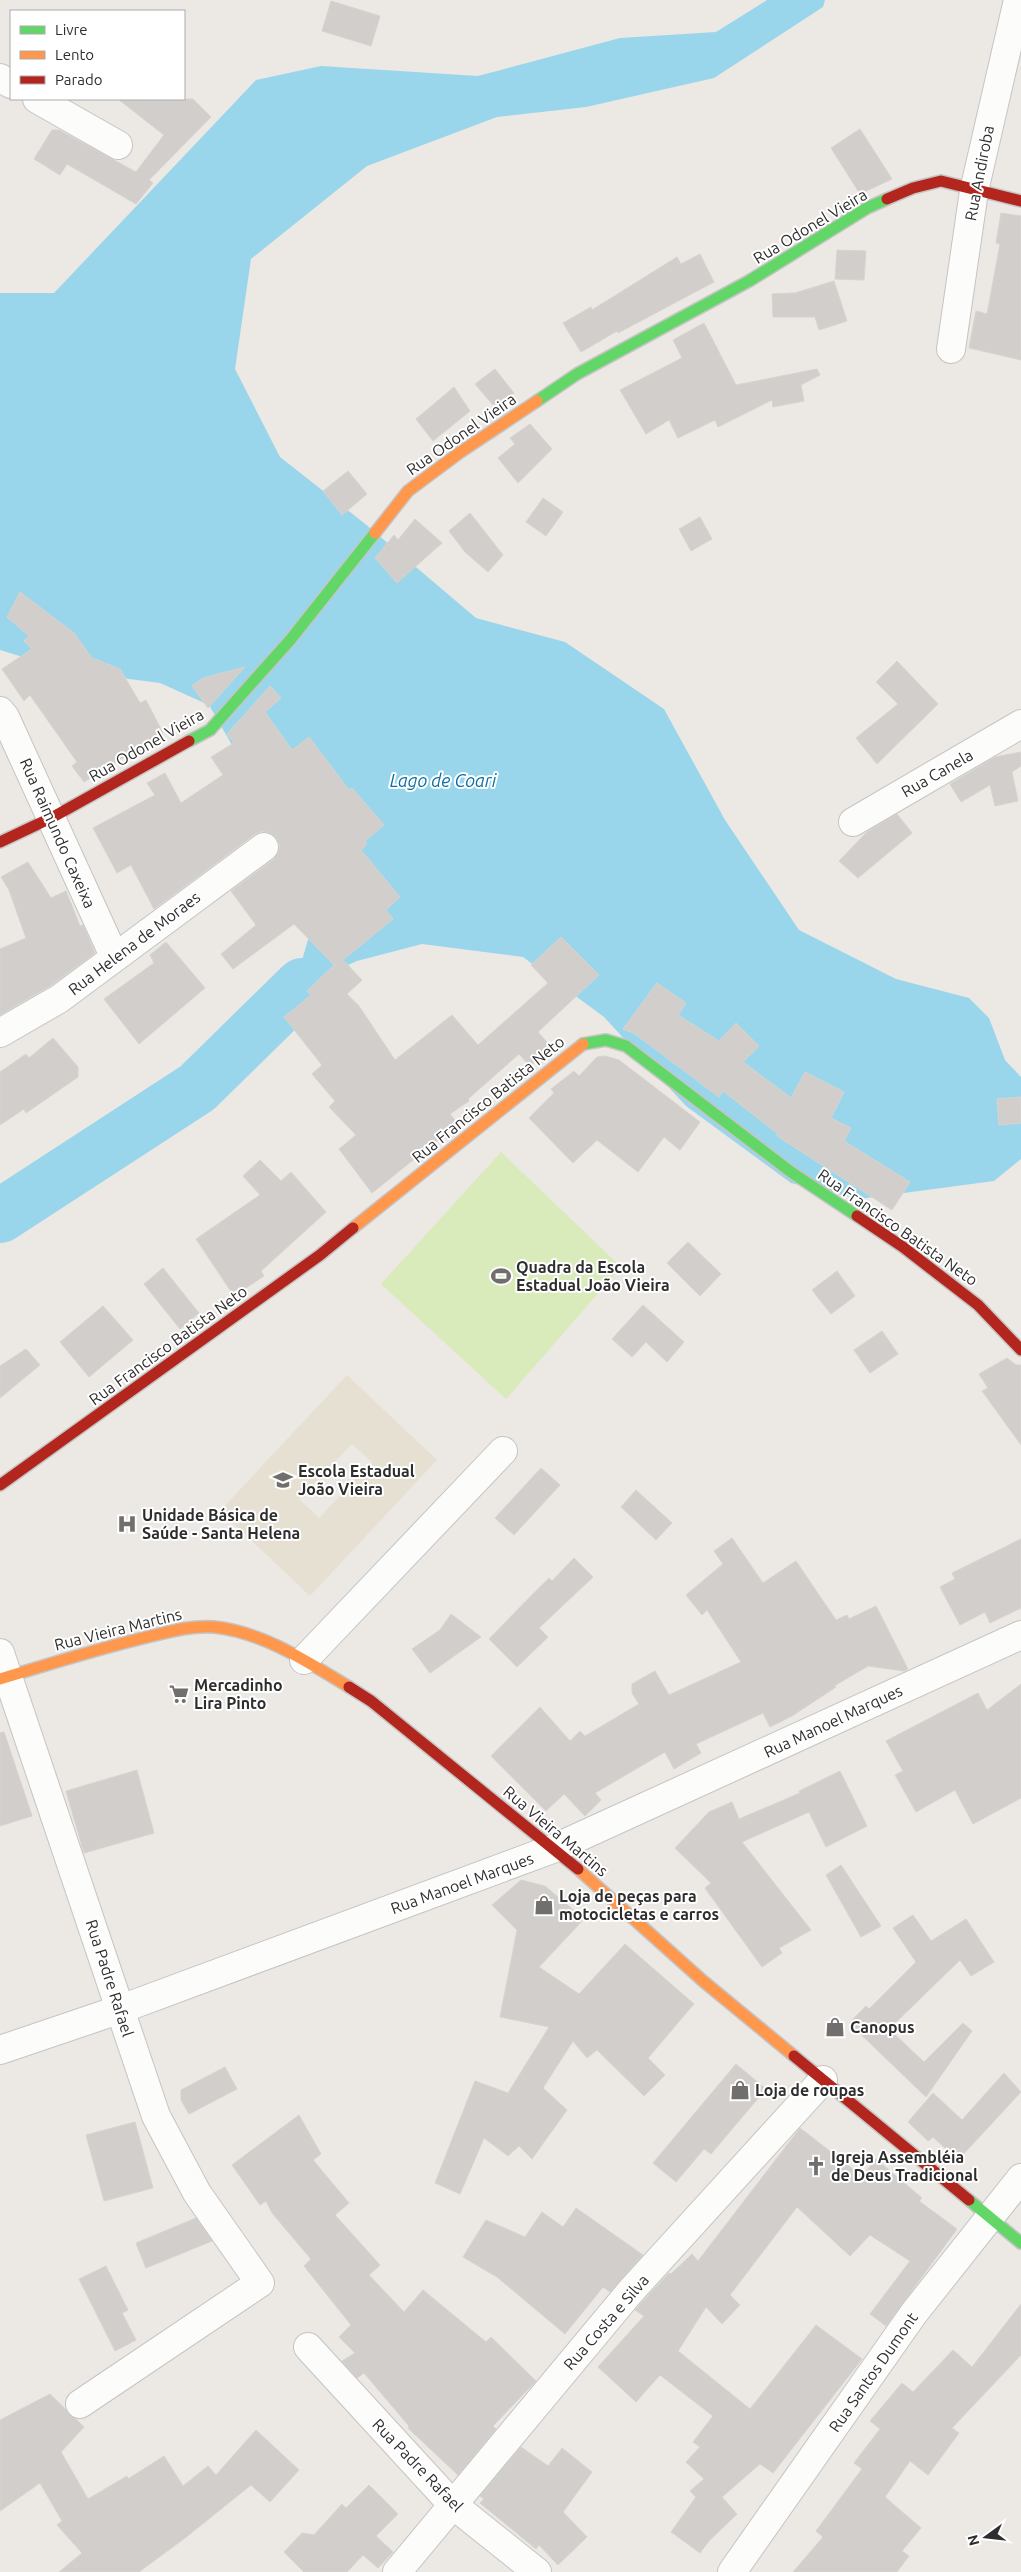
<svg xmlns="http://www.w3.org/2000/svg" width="1021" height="2572" font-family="Ubuntu,sans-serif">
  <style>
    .education { fill: #e6e0d3; fill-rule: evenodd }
    .pitch { fill: #d9eabb }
    .water { fill: #99d6ec }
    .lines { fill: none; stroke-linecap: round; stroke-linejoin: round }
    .river { stroke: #99d6ec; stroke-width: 54 }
    .building { fill: #d1cecb; stroke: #d7d4d0 }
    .street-casing { stroke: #c5c4c5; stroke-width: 30 }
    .fast-casing { stroke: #c5c4c5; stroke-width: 14 }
    .slow-casing { stroke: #c5c4c5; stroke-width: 14 }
    .jam-casing { stroke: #c5c4c5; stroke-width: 14 }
    .street { stroke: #fcfcfb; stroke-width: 28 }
    .fast { stroke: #63d668; stroke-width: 11 }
    .slow { stroke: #ff974d; stroke-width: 11 }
    .jam { stroke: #b3261e; stroke-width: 11 }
    .labels { text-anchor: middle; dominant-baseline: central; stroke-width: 4; stroke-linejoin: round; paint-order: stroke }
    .street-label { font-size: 16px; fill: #2e2e2e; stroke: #fff }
    .poi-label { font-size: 16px; font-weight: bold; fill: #2e2e2e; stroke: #fff; text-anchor: start }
    .water-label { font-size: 18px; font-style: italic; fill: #0d6fa3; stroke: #fff }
  </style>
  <rect width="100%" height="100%" fill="#ece8e4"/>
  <!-- education -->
  <path class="education" d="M347,1375L437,1460L310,1596L220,1511ZM352,1444L372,1462L319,1518L299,1499Z"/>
  <!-- pitch -->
  <path class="pitch" d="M501,1152L621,1267L506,1399L381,1284Z"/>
  <!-- water -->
  <path class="water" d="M767,0H825L823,7L714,78L586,107L497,117L367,166L251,259L235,369L280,457L364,523L476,618L565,642L664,709L725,820L799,930L896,979L969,998L989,1018L1005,1060L1021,1077V1159L994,1181L859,1199L791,1183L686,1106L604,1017L523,957L422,944L357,961L302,985L300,967L316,913L278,825L209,705L160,683L68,671L0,650V293H54L256,80L321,66L478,76L620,38L716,32Z"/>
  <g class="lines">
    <!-- river -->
    <path class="river" d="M0,1216L197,1088L302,985"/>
  </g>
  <!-- building -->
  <g class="building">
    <path d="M331,1L380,16L371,46L322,31Z"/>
    <path d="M118,99H193L211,117L149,180L153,183L136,204L67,164L60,175L34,159L52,130H59L136,172L164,135Z"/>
    <path d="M860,129L892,179L860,194L831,148Z"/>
    <path d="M1001,213L1021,216V360L969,348L976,311L987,314L1000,244L996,243Z"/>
    <path d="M837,250L866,251L864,280L835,279Z"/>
    <path d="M700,254L714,282L618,333L617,331L581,352L563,323L591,307L592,310L677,257L681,264Z"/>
    <path d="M834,281L847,321L819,330L815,317H773L772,294L795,293Z"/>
    <path d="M704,323L736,385L817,369L820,375L801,385L804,401L773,407L772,400L718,427L715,420L678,438L669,420L646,434L620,390L682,358L673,340Z"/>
    <path d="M495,369L514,393L493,405L475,384Z"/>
    <path d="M454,387L470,411L433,441L416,419Z"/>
    <path d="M530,424L552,449L518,483L498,458L515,444L510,438Z"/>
    <path d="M348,471L367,494L342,515L323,491Z"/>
    <path d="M543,498L563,512L546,536L526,522Z"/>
    <path d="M470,513L503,555L488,572L465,552L449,531Z"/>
    <path d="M700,517L712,539L691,551L679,529Z"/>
    <path d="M415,519L442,543L397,583L375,558L394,535L398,540Z"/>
    <path d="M20,592L74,633L92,658L120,669L140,703L146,700L163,733L148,743L150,746L128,758L126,756L84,782L72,766L77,762L30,695L24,701L2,669L32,649L24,641L29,636L7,617Z"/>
    <path d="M897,661L938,704L877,764L856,738L898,704L876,682Z"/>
    <path d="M245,667L208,708L192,686L203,678Z"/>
    <path d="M270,686L281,698L265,712L292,750L309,737L349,790L352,788L384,825L365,841L367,844L361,850L400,897L386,910L393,919L343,960L362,980L347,994L359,1006L395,1060L452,1015L478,1045L548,983L531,965L561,937L599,975L538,1032L552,1048L530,1066L519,1054L468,1099L469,1101L450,1114L458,1124L372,1193L339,1149L356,1135L329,1107L335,1101L312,1074L322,1065L284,1017L311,995L307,991L334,965L294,924L233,969L221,954L256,925L231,891L274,859L278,853L280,846L276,837L270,833L263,831L255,834L154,909L131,865L117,873L93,828L155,795L147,783L165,773L181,803L223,775L211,757L234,743L227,734Z"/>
    <path d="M1021,752V766L1012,772L1018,801L995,806L990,785L961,802L950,784L995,757Z"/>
    <path d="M897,814L912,833L858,878L839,861L867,832Z"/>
    <path d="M28,862L51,898L66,891L80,926L83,925L95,953L50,986L0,1015V949L26,938L9,890L1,877Z"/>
    <path d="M166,942L205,988L139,1044L104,999L154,963L150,955Z"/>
    <path d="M657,983L686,1003L678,1015L719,1041L736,1023L759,1046L743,1062L791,1098L805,1072L844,1092L831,1118L851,1128L844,1141L910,1182L892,1210L777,1136L778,1134L723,1091L719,1097L635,1034L623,1029Z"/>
    <path d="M53,1038L78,1067V1077L26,1113L24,1109L0,1125V1072L26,1054L29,1058Z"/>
    <path d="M605,1056L619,1060L700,1122L680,1150L664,1137L638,1172L597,1140L573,1163L529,1118L554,1093L551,1089L574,1071L579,1076L597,1057Z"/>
    <path d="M1021,1097V1123L999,1125L997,1099Z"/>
    <path d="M260,1160L281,1181L291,1172L326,1212L261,1271L264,1276L234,1296L196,1239L260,1195L243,1176Z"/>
    <path d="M688,1242L721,1274L700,1296L667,1263Z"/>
    <path d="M163,1268L199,1313L180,1329L144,1284Z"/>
    <path d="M837,1271L855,1296L831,1314L812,1290Z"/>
    <path d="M643,1305L684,1342L667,1362L646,1342L632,1357L612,1339Z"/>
    <path d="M103,1306L133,1340L89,1377L60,1342Z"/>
    <path d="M882,1331L898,1354L870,1373L854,1350Z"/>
    <path d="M26,1349L40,1365L0,1398V1366Z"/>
    <path d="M1007,1358L1016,1365H1021V1445L982,1391L988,1388L979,1374Z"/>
    <path d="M541,1468L560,1485L514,1535L495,1518Z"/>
    <path d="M636,1490L672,1523L656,1540L621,1507Z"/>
    <path d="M732,1538L763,1583L796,1561L836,1620L847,1615L849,1619L876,1606L908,1669L904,1671L868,1666L834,1686L836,1687L792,1716L770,1727L763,1713L696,1744L701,1753L674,1769L665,1752L595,1793L601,1800L585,1816L564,1794L546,1811L491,1756L540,1707L570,1741L580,1731L585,1736L639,1704L632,1693V1684L655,1671L669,1695L741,1662L707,1610L702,1615L686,1595L723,1564L714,1551Z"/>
    <path d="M1021,1539V1608L990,1623L985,1612L960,1625L940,1587L955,1579L952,1573Z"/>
    <path d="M574,1558L593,1577L539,1628L548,1637L517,1667L489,1639L531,1596L549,1578L552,1581Z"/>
    <path d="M451,1614L481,1637L430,1673L412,1649L440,1630Z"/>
    <path d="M1021,1684V1798L973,1824L955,1790L916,1812L895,1775L903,1771L886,1741L978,1693L987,1710Z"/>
    <path d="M4,1732L32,1816L0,1826V1733Z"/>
    <path d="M137,1770L154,1833L84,1853L66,1791Z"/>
    <path d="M840,1771L867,1826L826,1847L809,1812L742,1842L811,1930L779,1948L782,1953L762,1967L705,1888L711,1883L675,1848L709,1812L732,1802L739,1819L800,1793L799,1791Z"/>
    <path d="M841,1865L881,1926L861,1937L826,1875Z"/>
    <path d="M521,1880L545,1886L584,1919L539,1967L579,1994L625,1944L694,2004L648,2058L665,2075L644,2096L597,2050L587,2058L573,2041L543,2088L567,2110L532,2159L519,2146L508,2156L484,2138L460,2194L435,2183L475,2081L508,2093L549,2027L500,2017L517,1930L492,1905Z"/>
    <path d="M913,1915L931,1941L966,1919L994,1962L971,1976L960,1960L889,2029L924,2062L963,2023L972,2031L926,2097L849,2023L866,2006L869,2009L916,1962L893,1928Z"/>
    <path d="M736,2064L766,2089L711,2154L704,2149L676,2182L653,2163Z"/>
    <path d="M225,2067L237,2089L189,2114L181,2100V2090Z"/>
    <path d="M1004,2073L1021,2092L958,2160L933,2137L928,2141L908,2122L933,2093L962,2120Z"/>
    <path d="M299,2115L321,2154L313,2160L349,2203L335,2215L380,2265L369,2275L404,2312L423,2290L486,2342L491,2337L536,2381L493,2426L496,2429L458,2475L408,2428L409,2426L364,2373L357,2378L342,2361L355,2353L339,2337L351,2325L304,2266L311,2259L272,2213L266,2201L260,2205L232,2165Z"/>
    <path d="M135,2122L153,2188L104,2201L86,2135Z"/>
    <path d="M800,2128L862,2176L876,2159L922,2198L919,2201L957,2229L886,2326L870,2314L910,2261L870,2235L850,2256L797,2207L730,2295L740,2305L722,2324L706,2307L678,2351L750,2409L816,2325L862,2359L773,2473L760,2464L722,2497L737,2514L709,2541L700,2553L671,2532L696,2497L690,2491L704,2479L686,2462L700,2447L693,2442L713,2416L660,2375L636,2402L598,2367L644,2316L635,2310L642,2302L669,2273L671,2274L692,2254L698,2261Z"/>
    <path d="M576,2208L643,2255L610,2292L603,2287L565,2334L497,2277L463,2257L486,2220L525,2237L542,2212L563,2227Z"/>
    <path d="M196,2218L212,2241L146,2268L136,2243Z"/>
    <path d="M106,2266L128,2310L122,2313L136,2340L115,2351L79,2279Z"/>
    <path d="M1021,2304V2355L952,2428L959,2433L928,2475L910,2461L885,2497L921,2528L902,2551L909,2556L897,2572H793L823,2537L816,2531L862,2469L854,2463L880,2429L870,2421L902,2383L913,2392L953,2350L972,2367Z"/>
    <path d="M50,2394L84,2427L61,2452L88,2499L127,2476L128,2479L164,2456L183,2486L208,2466L216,2475L256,2430L299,2470L270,2502L251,2485L185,2538L139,2572H59L82,2553L57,2525L62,2521L40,2483L0,2511V2420Z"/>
    <path d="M521,2447L548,2466L562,2448L592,2472L563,2512L587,2537L558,2565L539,2545L536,2549L480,2503L484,2499L480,2496Z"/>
    <path d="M369,2485L398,2514L376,2536L393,2552L378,2568L363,2555L347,2572H304L284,2552L302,2533L314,2535L342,2504L346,2508Z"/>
  </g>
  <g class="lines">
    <defs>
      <g id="street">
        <path d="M0,78L11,84"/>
        <path d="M37,99L118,145"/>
        <path d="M951,349L974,191L1018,0"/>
        <path d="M0,711L5,717L114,956"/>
        <path d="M853,822L1021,724"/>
        <path d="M0,1033L59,999L264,847"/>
        <path d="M0,1653L156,2116L197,2193L260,2283L80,2404"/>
        <path d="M304,1660L503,1451"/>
        <path d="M0,2050L121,2009L555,1848L1021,1635"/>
        <path d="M308,2347L452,2504L537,2572"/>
        <path d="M397,2572L630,2292L823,2080"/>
        <path d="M732,2572L914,2313L1021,2178"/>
      </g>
      <g id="fast">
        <path d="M537,401L577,374L749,281L867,208L887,199"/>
        <path d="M189,741L210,730L291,639L375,533"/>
        <path d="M583,1044L606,1040L626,1046L791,1172L857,1216"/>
        <path d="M969,2200L1021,2243"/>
      </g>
      <g id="slow">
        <path d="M375,533L408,491L459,453L537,401"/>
        <path d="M353,1228L583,1044"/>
        <path d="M0,1679C49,1664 97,1649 147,1637C168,1632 191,1625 214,1627C263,1632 308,1662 349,1687"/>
        <path d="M578,1869L703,1981L794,2056"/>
      </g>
      <g id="jam">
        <path d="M887,199L913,188L941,181L1021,201"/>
        <path d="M0,842L53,817L189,741"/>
        <path d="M857,1216L903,1247L978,1305L1021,1350"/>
        <path d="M0,1485L320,1255L353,1228"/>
        <path d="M349,1687L371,1701L578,1869"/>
        <path d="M794,2056L969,2200"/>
      </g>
    </defs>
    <!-- street casing -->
    <use href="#street" class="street-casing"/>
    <!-- fast casing -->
    <use href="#fast" class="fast-casing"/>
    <!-- slow casing -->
    <use href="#slow" class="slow-casing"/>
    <!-- jam casing -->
    <use href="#jam" class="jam-casing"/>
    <!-- street -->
    <use href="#street" class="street"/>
    <!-- fast -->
    <use href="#fast" class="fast"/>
    <!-- slow -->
    <use href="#slow" class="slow"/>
    <!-- jam -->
    <use href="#jam" class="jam"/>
  </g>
  <!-- icons -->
  <defs>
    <symbol id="stadium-bare" viewBox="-9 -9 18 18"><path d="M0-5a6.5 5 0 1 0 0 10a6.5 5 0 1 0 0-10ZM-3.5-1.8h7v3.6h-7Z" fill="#706f6e" stroke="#fff" stroke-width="2.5" paint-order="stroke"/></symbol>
    <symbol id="school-bare" viewBox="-9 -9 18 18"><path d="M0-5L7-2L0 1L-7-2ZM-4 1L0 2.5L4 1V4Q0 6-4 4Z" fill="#706f6e" stroke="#fff" stroke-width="2.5" paint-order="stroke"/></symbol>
    <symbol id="hospital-bare" viewBox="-9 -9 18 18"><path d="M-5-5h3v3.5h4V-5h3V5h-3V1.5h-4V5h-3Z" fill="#706f6e" stroke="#fff" stroke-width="2.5" paint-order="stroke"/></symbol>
    <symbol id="supermarket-bare" viewBox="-9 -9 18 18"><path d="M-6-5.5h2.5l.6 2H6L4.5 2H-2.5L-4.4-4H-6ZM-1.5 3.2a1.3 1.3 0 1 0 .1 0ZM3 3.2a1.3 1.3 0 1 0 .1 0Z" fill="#706f6e" stroke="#fff" stroke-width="2.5" paint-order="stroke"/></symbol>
    <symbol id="shop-bare" viewBox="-9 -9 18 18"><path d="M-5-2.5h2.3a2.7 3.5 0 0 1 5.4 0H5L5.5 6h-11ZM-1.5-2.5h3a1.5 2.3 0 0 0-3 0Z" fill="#706f6e" stroke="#fff" stroke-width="2.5" paint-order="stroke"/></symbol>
    <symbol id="church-bare" viewBox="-9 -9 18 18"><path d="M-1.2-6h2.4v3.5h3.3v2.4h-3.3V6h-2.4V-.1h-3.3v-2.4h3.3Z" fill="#706f6e" stroke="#fff" stroke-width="2.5" paint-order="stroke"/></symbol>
  </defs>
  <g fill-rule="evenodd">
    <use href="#stadium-bare" x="487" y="1262" width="28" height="28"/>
    <use href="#school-bare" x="269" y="1466" width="28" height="28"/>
    <use href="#hospital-bare" x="113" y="1510" width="28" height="28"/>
    <use href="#supermarket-bare" x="165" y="1680" width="28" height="28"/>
    <use href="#shop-bare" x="530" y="1891" width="28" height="28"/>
    <use href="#shop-bare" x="821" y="2013" width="28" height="28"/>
    <use href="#shop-bare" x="726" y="2076" width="28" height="28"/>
    <use href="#church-bare" x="802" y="2152" width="28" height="28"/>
  </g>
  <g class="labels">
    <!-- street labels -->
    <g class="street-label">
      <text transform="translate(979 173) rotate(-79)">Rua Andiroba</text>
      <text transform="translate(810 226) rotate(-31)">Rua Odonel Vieira</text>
      <text transform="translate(461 434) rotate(-35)">Rua Odonel Vieira</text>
      <text transform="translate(146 745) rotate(-30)">Rua Odonel Vieira</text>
      <text transform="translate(937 773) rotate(-30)">Rua Canela</text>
      <text transform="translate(58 833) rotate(66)">Rua Raimundo Caxeixa</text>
      <text transform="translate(134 943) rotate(-37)">Rua Helena de Moraes</text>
      <text transform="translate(488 1099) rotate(-39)">Rua Francisco Batista Neto</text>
      <text transform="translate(898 1227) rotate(35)">Rua Francisco Batista Neto</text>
      <text transform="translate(168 1345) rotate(-36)">Rua Francisco Batista Neto</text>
      <text transform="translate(118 1629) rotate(-14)">Rua Vieira Martins</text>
      <text transform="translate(833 1721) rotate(-25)">Rua Manoel Marques</text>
      <text transform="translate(556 1831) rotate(40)">Rua Vieira Martins</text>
      <text transform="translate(462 1883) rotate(-20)">Rua Manoel Marques</text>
      <text transform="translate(110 1978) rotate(72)">Rua Padre Rafael</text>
      <text transform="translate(606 2322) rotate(-49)">Rua Costa e Silva</text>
      <text transform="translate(873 2372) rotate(-55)">Rua Santos Dumont</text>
      <text transform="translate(418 2465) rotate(46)">Rua Padre Rafael</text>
    </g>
    <!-- poi labels -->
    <g class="poi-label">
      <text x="516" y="1267">Quadra da Escola<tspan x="516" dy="18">Estadual João Vieira</tspan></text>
      <text x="298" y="1471">Escola Estadual<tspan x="298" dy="18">João Vieira</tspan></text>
      <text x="142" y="1515">Unidade Básica de<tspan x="142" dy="18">Saúde - Santa Helena</tspan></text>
      <text x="194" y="1685">Mercadinho<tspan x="194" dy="18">Lira Pinto</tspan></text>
      <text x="559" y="1896">Loja de peças para<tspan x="559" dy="18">motocicletas e carros</tspan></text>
      <text x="850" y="2027">Canopus</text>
      <text x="755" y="2090">Loja de roupas</text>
      <text x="831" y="2157">Igreja Assembléia<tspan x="831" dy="18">de Deus Tradicional</tspan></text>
    </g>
    <!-- water labels -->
    <g class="water-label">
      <text x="443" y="780">Lago de Coari</text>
    </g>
  </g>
  <!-- legend -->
  <rect x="10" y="10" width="175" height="90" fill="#ffffff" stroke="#ababab"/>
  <rect x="20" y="26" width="25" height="8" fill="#63d668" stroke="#ababab"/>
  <text x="55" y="35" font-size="15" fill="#2e2e2e">Livre</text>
  <rect x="20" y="51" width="25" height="8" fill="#ff974d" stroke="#ababab"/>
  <text x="55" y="60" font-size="15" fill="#2e2e2e">Lento</text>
  <rect x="20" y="76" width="25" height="8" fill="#b3261e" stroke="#ababab"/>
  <text x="55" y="85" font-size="15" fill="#2e2e2e">Parado</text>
  <!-- north arrow -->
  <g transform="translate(986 2537) rotate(255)" stroke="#ffffff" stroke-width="4" paint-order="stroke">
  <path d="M0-4L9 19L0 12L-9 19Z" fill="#2e2e2e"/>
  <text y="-8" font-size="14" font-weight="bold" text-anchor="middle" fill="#2e2e2e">N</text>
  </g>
</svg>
